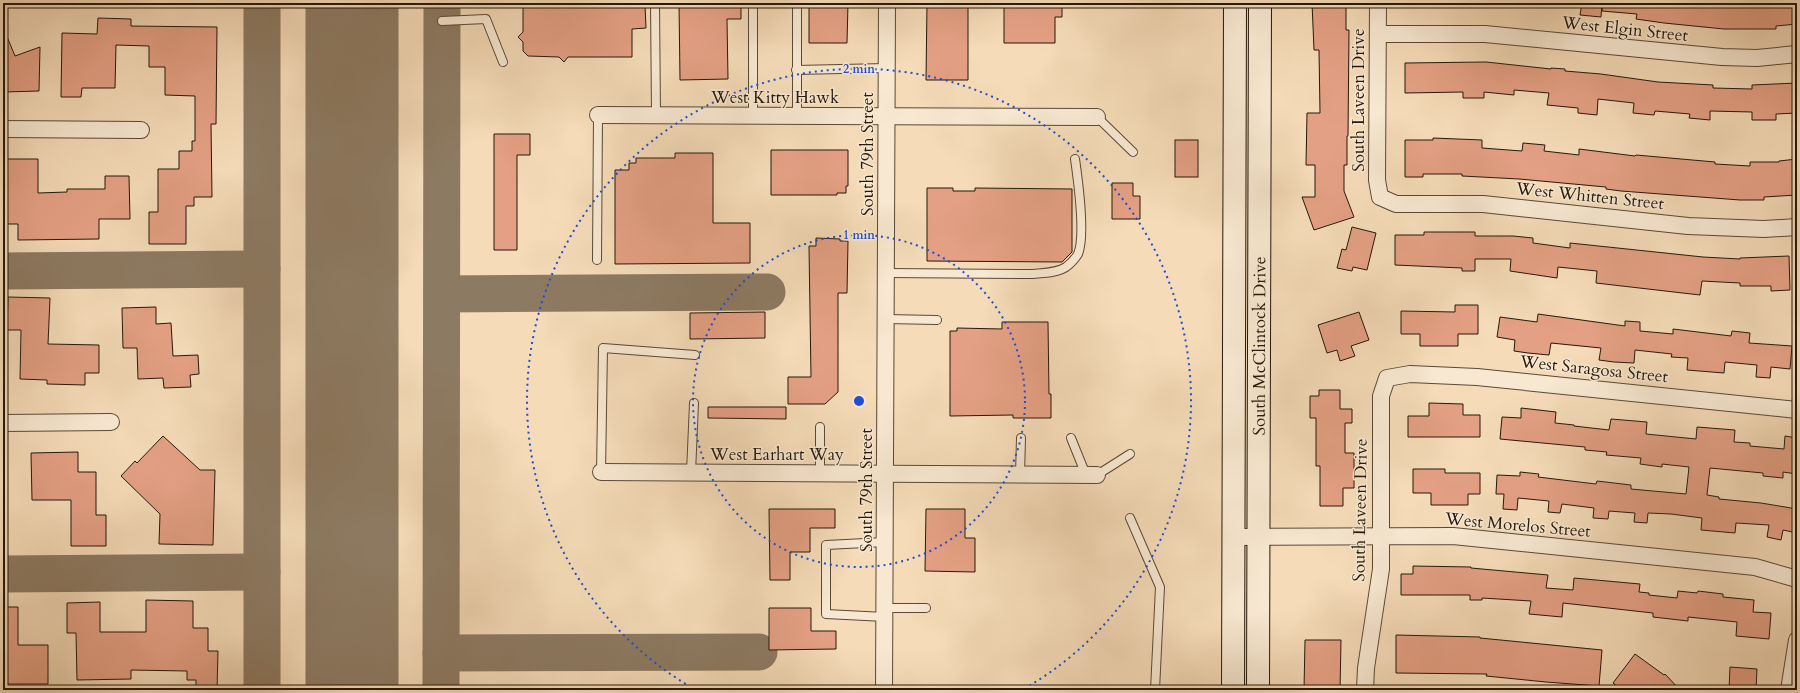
<svg xmlns="http://www.w3.org/2000/svg" width="1800" height="693" font-family="Cardo,serif">
  <style>
    .lines { fill: none; stroke-linecap: round; stroke-linejoin: round }
    .taxiway { stroke: #8d7a62; stroke-width: 37 }
    .runway { stroke: #8d7a62; stroke-width: 93 }
    .building { fill: #e4a084; stroke: #25180b }
    .lane-casing { stroke: #594936; stroke-width: 10 }
    .street-casing { stroke: #594936; stroke-width: 18 }
    .secondary-casing { stroke: #25180b; stroke-width: 24 }
    .lane { stroke: #f8e8d1; stroke-width: 8 }
    .street { stroke: #f8e8d1; stroke-width: 16 }
    .secondary { stroke: #f8e8d1; stroke-width: 22 }
    .ring { fill: none; stroke: #1d4ed8; stroke-width: 2; stroke-dasharray: 2 4 }
    .labels { text-anchor: middle; dominant-baseline: central; stroke-width: 3; stroke-linejoin: round; paint-order: stroke }
    .street-label { font-size: 17px; fill: #25180b; stroke: #f8e8d1 }
    .centre { fill: #1d4ed8; stroke: #f8e8d1; stroke-width: 2 }
    .ring-label { font-size: 12px; text-anchor: middle; font-weight: bold; fill: #1d4ed8; stroke: #f8e8d1; stroke-width: 3; stroke-linejoin: round; paint-order: stroke }
  </style>
  <rect width="100%" height="100%" fill="#f5dbb8"/>
  <filter id="stains"><feTurbulence type="fractalNoise" baseFrequency=".005" numOctaves="4"/><feColorMatrix values="0 0 0 0 .2 0 0 0 0 .09 0 0 0 0 .02 0 0 0 .5 -.17"/></filter>
  <radialGradient id="worn" r=".72"><stop offset=".6" stop-color="#630" stop-opacity="0"/><stop offset="1" stop-color="#630" stop-opacity=".3"/></radialGradient>
  <g class="lines">
    <!-- taxiway -->
    <g class="taxiway">
      <path d="M262,3V690"/>
      <path d="M3,271L262,269"/>
      <path d="M442,294L767,292"/>
      <path d="M3,574L262,572"/>
      <path d="M441,653L759,652"/>
      <path d="M441,690L442,3"/>
    </g>
    <!-- runway -->
    <path class="runway" d="M352,690V3"/>
  </g>
  <!-- building -->
  <g class="building">
    <path d="M523,3H631V5H645L646,28L632,29V57H568L564,62L559,57L528,56L523,51V42L518,37L523,32Z"/>
    <path d="M679,3H741V19H727L728,79L680,80Z"/>
    <path d="M809,3H848L847,43H809Z"/>
    <path d="M927,3H968V80H926Z"/>
    <path d="M1004,3H1055V5H1062V17H1055V43H1004Z"/>
    <path d="M1312,3H1346V30H1349L1348,136H1347V165H1344V191L1354,217L1314,230L1302,197H1315V165H1306L1307,113H1320L1319,50H1314Z"/>
    <path d="M1582,3H1602L1601,17L1580,15Z"/>
    <path d="M1603,3H1797V24L1776,26V29H1724L1664,23L1636,19L1637,14L1602,11Z"/>
    <path d="M98,18L131,19V26L217,27L216,124H211L212,197H194V206H186V244H149V212H158V169H179V151H192V141H195V96L165,95V67H149V46L116,45L115,88H82L81,97H61L62,33L97,34Z"/>
    <path d="M3,27L15,56L40,47L39,91L3,92Z"/>
    <path d="M1486,62L1551,69V68L1565,69V71L1601,74L1658,82L1713,85V88L1752,89V85L1797,83V113L1776,114V120H1752V112L1710,111V120L1689,118L1690,114L1655,111L1654,115L1633,113L1634,103L1598,99L1597,115L1578,113V108L1547,105L1549,93L1514,90V95L1484,92V98H1463V92L1405,93V63Z"/>
    <path d="M494,134H530V155H517V250H494Z"/>
    <path d="M1433,138L1482,140V148L1522,151L1523,143L1545,145L1544,151L1579,155V149L1635,156L1636,155L1715,162V164L1750,166V162H1779V161L1797,159V195L1764,197V200H1740L1621,191L1606,189V187L1519,179L1462,176V174H1423V177H1405V140H1433Z"/>
    <rect x="1175" y="140" width="23" height="37"/>
    <path d="M771,150H848V186H846V193H837V195H771Z"/>
    <path d="M675,153H713V223H750V263L615,264V170H629V163H636V158H675Z"/>
    <path d="M3,159H38V193L67,192V189H105V176H129L130,219H99V239L18,240V224H3Z"/>
    <path d="M1112,183H1133V196H1140V219H1112Z"/>
    <path d="M927,188H953V191H975V188L1072,189V252L1062,262L927,261Z"/>
    <path d="M1352,227L1376,233L1367,270L1353,267L1352,271L1337,268L1342,249L1346,250Z"/>
    <path d="M1424,232H1475V236H1513L1533,238V243L1570,248V243L1703,257L1740,259V258L1789,256L1790,290L1771,291V286H1740V283L1702,281L1700,295L1596,283L1597,271L1558,267L1557,278L1510,271L1511,259H1475V271H1462V268L1395,265V235H1424Z"/>
    <path d="M816,238L840,239V241H848L847,293H838V392L825,404H788V377H811L809,246H816Z"/>
    <path d="M8,297L50,298L48,344L99,345V373H85V385L47,384V380L20,379L21,330H7Z"/>
    <path d="M1455,305H1478V334H1458V346H1420V334H1401V311L1455,312Z"/>
    <path d="M156,307V324L171,323L173,356L198,355L199,374L190,375L191,387L164,388L163,378L138,379L137,348H123L122,308Z"/>
    <path d="M765,312V338L690,339V313Z"/>
    <path d="M1359,312L1369,340L1351,346L1355,356L1340,361L1337,350L1327,353L1318,325Z"/>
    <path d="M1538,314L1625,326V321L1640,322V331L1673,334V329L1731,336L1732,331L1750,333L1749,343L1792,346L1790,369L1771,367L1770,378L1756,377L1757,365L1725,362L1724,373L1687,370L1688,358L1671,357L1672,354L1635,350L1634,363L1614,362L1599,360L1601,348L1551,343L1549,355L1528,353L1514,351L1515,340L1497,337L1500,317L1537,322Z"/>
    <path d="M1002,322H1048L1049,394H1051V418H1013V415L950,416V331H957V328L1002,329Z"/>
    <path d="M1319,390H1340V409H1352V423H1345V453H1354V488H1343V506H1320V466H1316V418H1310V396H1319Z"/>
    <path d="M1429,403L1463,404V415H1480V437H1408V416H1429Z"/>
    <path d="M708,407H786V419L708,418Z"/>
    <path d="M1521,408L1556,412L1555,423L1574,425V426L1609,430L1611,419L1647,422L1646,434L1696,439L1697,427L1735,430L1734,442L1750,443V446L1784,449L1785,436L1797,438V474L1783,472V478L1763,476V473L1710,468L1707,495L1719,497V499L1761,503L1797,509V533L1783,530L1781,540L1767,537L1769,525L1736,523L1735,533L1701,530L1702,518L1671,514L1648,513L1647,523L1634,522L1635,513L1609,511L1608,519L1593,518L1594,508L1562,504L1560,513L1548,512L1549,501L1518,498L1517,510L1503,509L1504,494H1496L1497,475L1520,476V472L1539,474L1538,477L1596,484L1597,481L1631,485V489L1686,494L1689,467L1662,464V467L1640,464L1641,458L1606,455L1607,452L1585,450V447L1500,439L1502,417L1521,418Z"/>
    <path d="M163,436L200,470H215L213,545L159,544L160,514L121,476L135,461L137,463Z"/>
    <path d="M78,452V472H96V515H106V546H71V500H32L31,453Z"/>
    <path d="M1413,469H1445V473H1480V494H1468V505H1431V493H1413Z"/>
    <path d="M769,509H835V528H810V552H790V580H770Z"/>
    <path d="M926,509H965V538H975V572L925,571Z"/>
    <path d="M1413,566L1471,567V568L1548,575L1546,588L1573,590L1574,578L1640,584L1639,592L1649,593V595L1677,598L1678,591L1697,593L1698,591L1723,594V597L1754,600L1753,612L1771,613L1769,639L1736,636L1737,622L1688,617V621L1653,617V613L1563,603L1562,617L1529,614L1531,601L1482,598V600H1470V595H1401V574H1413Z"/>
    <path d="M146,600L193,601V628H208V651H218L217,690H196V680H187V671L131,670V679L77,680L76,633H67V603L100,602V632H146Z"/>
    <path d="M3,607H18V645H48V684H3Z"/>
    <path d="M769,608H811V631H836V649L769,650Z"/>
    <path d="M1396,635L1480,637V638L1602,650L1599,686L1546,682L1486,676L1487,674L1396,673Z"/>
    <path d="M1305,640H1341L1340,690H1304Z"/>
    <path d="M1635,654L1664,675L1665,674L1680,690H1622L1613,683Z"/>
    <path d="M1730,667L1757,669L1756,690H1729Z"/>
  </g>
  <g class="lines">
    <defs>
      <g id="lane">
        <path d="M655,3L656,115"/>
        <path d="M753,3V115"/>
        <path d="M797,3V116"/>
        <path d="M442,21L486,19L503,62"/>
        <path d="M796,70L886,68"/>
        <path d="M1097,117L1133,152"/>
        <path d="M597,260L598,115"/>
        <path d="M886,273L1033,274C1043,273 1057,273 1066,267C1070,264 1075,259 1078,254C1086,235 1078,180 1075,159"/>
        <path d="M886,319L937,320"/>
        <path d="M820,427V473"/>
        <path d="M1071,438L1086,475"/>
        <path d="M601,472L603,348L695,355"/>
        <path d="M691,473L694,403"/>
        <path d="M1020,475L1021,438"/>
        <path d="M1097,475L1130,454"/>
        <path d="M1130,518L1160,587L1155,690"/>
        <path d="M885,608H926"/>
        <path d="M885,617L826,614V545L885,542"/>
      </g>
      <g id="street">
        <path d="M1378,3L1377,180L1380,197L1396,204H1483L1688,226L1764,229L1797,227"/>
        <path d="M1378,34H1485L1722,57L1757,58L1797,54"/>
        <path d="M598,115L1097,117"/>
        <path d="M3,129L141,130"/>
        <path d="M3,423L111,422"/>
        <path d="M601,472L1097,475"/>
        <path d="M1233,537L1453,536L1755,567L1797,579"/>
        <path d="M884,690L887,3"/>
        <path d="M1365,690L1366,668L1381,569V396L1387,378L1410,374L1477,377L1797,410"/>
        <path d="M1789,690L1797,640"/>
      </g>
      <g id="secondary">
        <path d="M1233,690L1235,3"/>
        <path id="s1" d="M1258,690L1260,3"/>
      </g>
    </defs>
    <!-- lane casing -->
    <use href="#lane" class="lane-casing"/>
    <!-- street casing -->
    <use href="#street" class="street-casing"/>
    <!-- secondary casing -->
    <use href="#secondary" class="secondary-casing"/>
    <!-- lane -->
    <use href="#lane" class="lane"/>
    <!-- street -->
    <use href="#street" class="street"/>
    <!-- secondary -->
    <use href="#secondary" class="secondary"/>
  </g>
  <!-- distance rings -->
  <g class="ring">
    <circle cx="859" cy="401" r="166"/>
    <path d="M696 690A332 332 0 1 1 1022 690"/>
  </g>
  <g class="labels">
    <!-- street labels -->
    <g class="street-label">
      <text transform="translate(1625 29) rotate(6)">West Elgin Street</text>
      <text x="775" y="97">West Kitty Hawk</text>
      <text transform="translate(1358 100) rotate(-90)">South Laveen Drive</text>
      <text transform="translate(867 154) rotate(-90)">South 79th Street</text>
      <text transform="translate(1590 196) rotate(6)">West Whitten Street</text>
      <text stroke="none"><textPath href="#s1" startOffset="344">South McClintock Drive</textPath></text>
      <text transform="translate(1594 369) rotate(6)">West Saragosa Street</text>
      <text x="777" y="454">West Earhart Way</text>
      <text transform="translate(866 490) rotate(-90)">South 79th Street</text>
      <text transform="translate(1360 510) rotate(-89)">South Laveen Drive</text>
      <text transform="translate(1518 525) rotate(5)">West Morelos Street</text>
    </g>
  </g>
  <circle cx="859" cy="401" r="6" class="centre"/>
  <g class="ring-label">
    <text x="859" y="73">2 min</text>
    <text x="859" y="239">1 min</text>
  </g>
  <!-- margin -->
  <rect width="1800" height="693" fill="none" stroke="#f5dbb8" stroke-width="16"/>
  <rect x="4" y="4" width="1792" height="685" fill="none" stroke="#25180b" stroke-width="2"/>
  <rect x="8" y="8" width="1784" height="677" fill="none" stroke="#25180b"/>
  <rect width="100%" height="100%" filter="url(#stains)"/>
  <rect width="100%" height="100%" fill="url(#worn)"/>
</svg>
